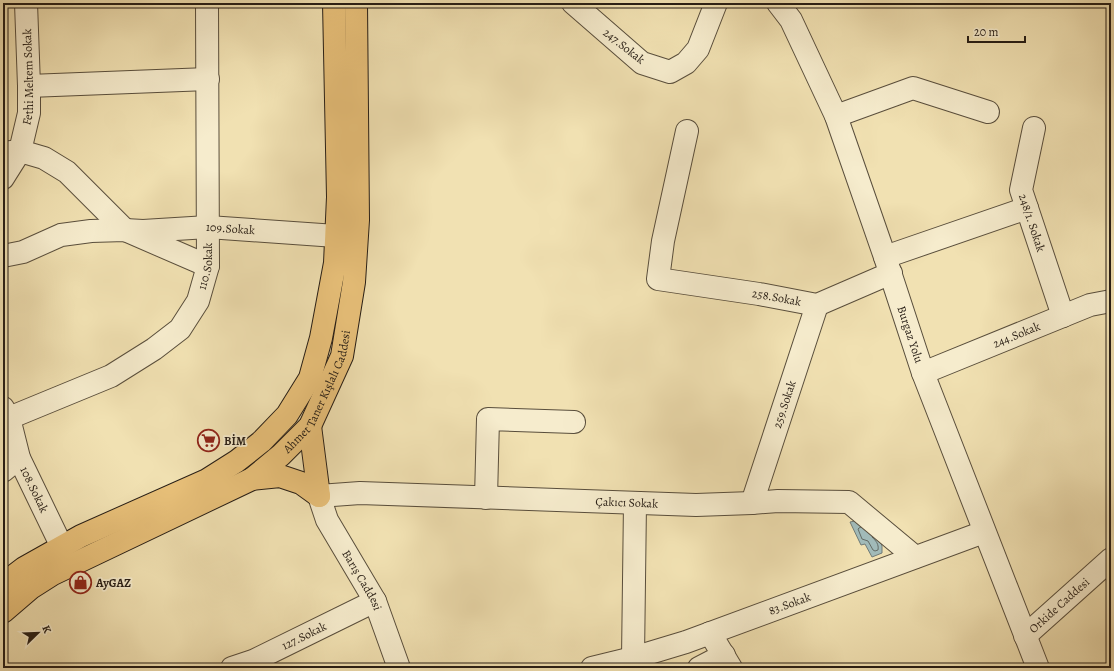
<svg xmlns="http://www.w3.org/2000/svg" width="1114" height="671" font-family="Alegreya,serif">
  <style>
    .water { fill: #a1bab8; stroke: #707b77 }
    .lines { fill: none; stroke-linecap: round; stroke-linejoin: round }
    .shore { stroke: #646c66; stroke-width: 1 }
    .minor-casing { stroke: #594e3c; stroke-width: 24 }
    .tertiary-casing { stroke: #594e3c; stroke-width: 24 }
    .primary-casing { stroke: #261d15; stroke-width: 24 }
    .minor { stroke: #f6eccd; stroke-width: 22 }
    .tertiary { stroke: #f6eccd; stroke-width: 22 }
    .primary { stroke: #e8c079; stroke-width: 22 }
    .labels { text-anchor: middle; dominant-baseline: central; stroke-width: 3.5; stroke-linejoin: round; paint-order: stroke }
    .street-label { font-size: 12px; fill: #261d15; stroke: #f6eccd }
    .poi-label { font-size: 12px; font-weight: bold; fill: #261d15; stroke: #f6eccd; text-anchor: start }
  </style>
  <rect width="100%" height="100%" fill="#f1e1b2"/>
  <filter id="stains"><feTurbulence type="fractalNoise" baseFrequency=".005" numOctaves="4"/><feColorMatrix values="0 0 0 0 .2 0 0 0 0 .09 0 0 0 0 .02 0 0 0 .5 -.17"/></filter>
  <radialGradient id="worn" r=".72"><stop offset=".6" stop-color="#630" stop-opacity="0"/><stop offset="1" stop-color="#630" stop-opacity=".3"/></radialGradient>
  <!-- water -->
  <path class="water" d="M855,521L880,540L882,546V553L872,557L865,544L861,545L850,522Z"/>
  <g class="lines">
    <!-- shore -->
    <path class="shore" d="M861,527L859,528L858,529L862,539L868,541L873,550L875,551L878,550C879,544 876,541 872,537"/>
    <defs>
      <g id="minor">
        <path d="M573,3L642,63L670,72L686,63L698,49L716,3"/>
        <path d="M29,86L208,79"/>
        <path d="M836,116L913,88L988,112"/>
        <path id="s1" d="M1034,128L1021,190L1063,316"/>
        <path id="s2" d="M687,131L663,241L658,279L759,294L817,305L891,273"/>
        <path d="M3,153L20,151L44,158L67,172L125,230L208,266"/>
        <path id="s3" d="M3,178L20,151L29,113V86L26,3"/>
        <path id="s4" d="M3,256L23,252L61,235L91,231L125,230L143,231L208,227L336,236"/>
        <path d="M885,257L1027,208"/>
        <path id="s5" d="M923,373L1090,305L1111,301"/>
        <path id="s6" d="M3,408L9,418L19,458L62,547"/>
        <path id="s7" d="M9,418L111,376L154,349L180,329L198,301L208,266L207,3"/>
        <path d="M3,471L19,458"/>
        <path id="s8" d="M319,496L360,493L696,505L752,503L778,501L849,502L915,557"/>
        <path d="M486,498L488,419L574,422"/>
        <path id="s9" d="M752,503L817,305"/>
        <path d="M710,633L731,668"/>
        <path id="s10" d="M1025,636L1111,559"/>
        <path d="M633,658L635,503"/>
        <path id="s11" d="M232,668L253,661L375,601"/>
        <path id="s12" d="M592,668L633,658L686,642L984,532"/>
        <path d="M699,668L724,655"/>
      </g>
      <g id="tertiary">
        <path id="s13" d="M778,3L791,20L836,116L885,257L923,373L1038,668"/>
        <path id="s14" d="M319,496L327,520L375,601L399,668"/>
      </g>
      <g id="primary">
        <path d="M310,426L319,496"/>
        <path d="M252,479L280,476L301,483L319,496"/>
        <path d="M3,584L24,568L81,536L207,480L237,461L261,442L287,415L310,378L321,338L335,263L338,197L334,3"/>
        <path id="s15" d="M3,612L31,588L53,574L252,479L281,455L310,426L342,356L354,282L358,220L356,3"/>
      </g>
    </defs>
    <!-- minor casing -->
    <use href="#minor" class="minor-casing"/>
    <!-- tertiary casing -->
    <use href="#tertiary" class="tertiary-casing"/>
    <!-- primary casing -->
    <use href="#primary" class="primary-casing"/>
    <!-- minor -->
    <use href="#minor" class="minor"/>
    <!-- tertiary -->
    <use href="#tertiary" class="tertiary"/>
    <!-- primary -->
    <use href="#primary" class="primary"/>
  </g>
  <!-- icons -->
  <defs>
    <symbol id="supermarket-ring" viewBox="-11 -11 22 22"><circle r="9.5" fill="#f6eccd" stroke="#8f2418" stroke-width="1.5"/><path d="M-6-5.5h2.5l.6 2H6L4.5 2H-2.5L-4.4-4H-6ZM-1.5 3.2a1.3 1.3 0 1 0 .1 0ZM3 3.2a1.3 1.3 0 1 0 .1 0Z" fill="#8f2418"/></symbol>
    <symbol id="shop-ring" viewBox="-11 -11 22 22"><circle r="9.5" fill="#f6eccd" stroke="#8f2418" stroke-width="1.5"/><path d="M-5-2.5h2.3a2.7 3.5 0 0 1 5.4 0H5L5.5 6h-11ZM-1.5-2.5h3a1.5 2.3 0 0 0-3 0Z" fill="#8f2418"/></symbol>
  </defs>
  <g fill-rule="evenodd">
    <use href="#supermarket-ring" x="196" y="428" width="25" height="25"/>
    <use href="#shop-ring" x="68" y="570" width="25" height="25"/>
  </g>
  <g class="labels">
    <!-- street labels -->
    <g class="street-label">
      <text transform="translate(624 46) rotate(38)">247.Sokak</text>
      <text stroke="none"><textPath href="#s3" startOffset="107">Fethi Meltem Sokak</textPath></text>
      <text stroke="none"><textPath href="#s1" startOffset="98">248/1. Sokak</textPath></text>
      <text stroke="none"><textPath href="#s4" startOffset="232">109.Sokak</textPath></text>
      <text stroke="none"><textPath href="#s7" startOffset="263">110.Sokak</textPath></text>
      <text stroke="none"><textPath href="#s2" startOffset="271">258.Sokak</textPath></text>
      <text stroke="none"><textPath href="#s13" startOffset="358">Burgaz Yolu</textPath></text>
      <text stroke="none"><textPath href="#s5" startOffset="101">244.Sokak</textPath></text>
      <text stroke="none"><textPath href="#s15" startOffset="396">Ahmet Taner Kışlalı Caddesi</textPath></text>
      <text stroke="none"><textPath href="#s9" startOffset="104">259.Sokak</textPath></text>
      <text stroke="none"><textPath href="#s6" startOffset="88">108.Sokak</textPath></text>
      <text stroke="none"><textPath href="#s8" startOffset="308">Çakıcı Sokak</textPath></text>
      <text stroke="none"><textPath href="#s14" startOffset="95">Barış Caddesi</textPath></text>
      <text stroke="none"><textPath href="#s12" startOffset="208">83.Sokak</textPath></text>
      <text stroke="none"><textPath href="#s10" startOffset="46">Orkide Caddesi</textPath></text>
      <text stroke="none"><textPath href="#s11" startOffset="79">127.Sokak</textPath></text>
    </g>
    <!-- poi labels -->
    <g class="poi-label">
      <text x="224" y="441">BİM</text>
      <text x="96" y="583">AyGAZ</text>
    </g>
  </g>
  <!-- margin -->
  <rect width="1114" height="671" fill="none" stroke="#f1e1b2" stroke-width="16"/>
  <rect x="4" y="4" width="1106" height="663" fill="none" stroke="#261d15" stroke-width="2"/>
  <rect x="8" y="8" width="1098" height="655" fill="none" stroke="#261d15"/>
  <!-- north arrow -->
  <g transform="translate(38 633) rotate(67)" stroke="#f6eccd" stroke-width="3" paint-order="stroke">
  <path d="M0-3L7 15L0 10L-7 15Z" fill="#261d15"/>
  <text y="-6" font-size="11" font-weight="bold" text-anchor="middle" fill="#261d15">K</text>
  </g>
  <!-- scale -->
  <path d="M968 36v6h57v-6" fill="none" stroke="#261d15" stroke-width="2"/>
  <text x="974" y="36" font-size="12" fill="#261d15" stroke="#f6eccd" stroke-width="3" paint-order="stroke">20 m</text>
  <rect width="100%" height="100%" filter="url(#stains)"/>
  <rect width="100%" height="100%" fill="url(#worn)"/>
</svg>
